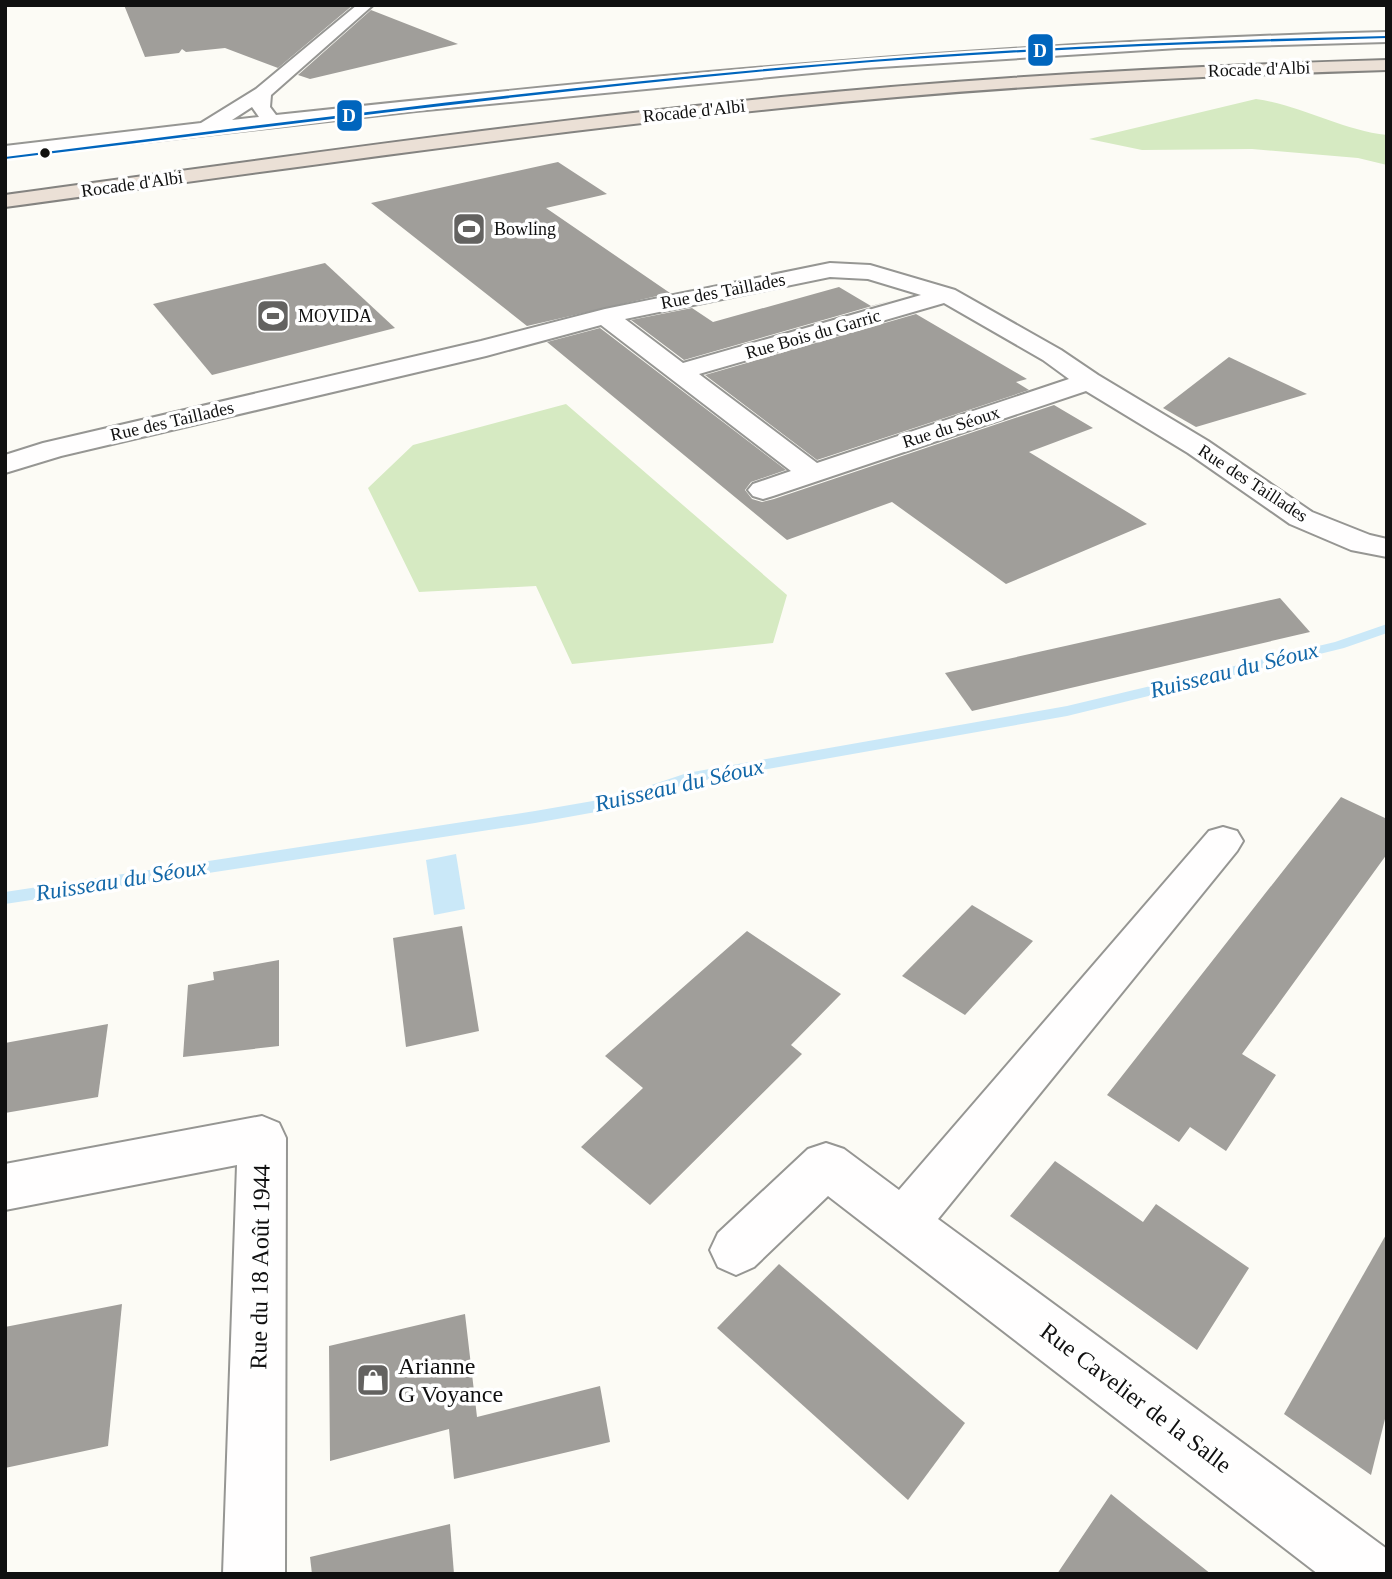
<svg xmlns="http://www.w3.org/2000/svg" width="1392" height="1579" font-family="Georgia,serif">
  <style>
    .forest { fill: #d6eac2 }
    .water { fill: #cae8f8 }
    .lines { fill: none; stroke-linecap: round; stroke-linejoin: round }
    .stream { fill: #cae8f8; fill-rule: evenodd }
    .building { fill: #a09e9a }
    .street-casing { stroke: #969693; stroke-width: 4 }
    .highway-casing { stroke: #848380; stroke-width: 4 }
    .street { fill: #fffefe; fill-rule: evenodd }
    .highway { fill: #ebe0d6; fill-rule: evenodd }
    .bus-1-casing { stroke: #fff; stroke-width: 5 }
    .bus-1 { fill: #0065bd; fill-rule: evenodd }
    .bus-dot { fill: #101010; stroke: #fff; stroke-width: 2.5 }
    .labels { text-anchor: middle; dominant-baseline: central; stroke-width: 7; stroke-linejoin: round; paint-order: stroke }
    .far-street-label { font-size: 18px; fill: #101010; stroke: #fff }
    .far-poi-label { font-size: 18px; fill: #101010; stroke: #fff; text-anchor: start }
    .water-label { font-size: 23px; font-style: italic; fill: #1267a8; stroke: #fff }
    .near-street-label { font-size: 24px; fill: #101010; stroke: #fff }
    .near-poi-label { font-size: 24px; fill: #101010; stroke: #fff; text-anchor: start }
    .line-badge { stroke: #fff; stroke-width: 2.5 }
    .badge-label { font-size: 19px; text-anchor: middle; font-weight: bold; fill: #fff }
  </style>
  <rect width="100%" height="100%" fill="#fcfbf5"/>
  <!-- forest -->
  <g class="forest">
    <path d="M1256,99C1301,105 1341,130 1387,135V165L1358,158L1252,149L1142,150L1089,139Z"/>
    <path d="M566,404L787,595L773,643L572,664L536,586L419,592L368,488L413,445Z"/>
  </g>
  <!-- water -->
  <path class="water" d="M456,854L465,909L434,915L426,860Z"/>
  <g class="lines">
    <!-- stream -->
    <path class="stream" d="M1387,624V633L1344,648L1067,716L689,783L618,808L535,823L5,904V892L535,811L616,797L687,773L1067,706L1335,642Z"/>
  </g>
  <!-- building -->
  <g class="building">
    <path d="M124,5H353L278,68L225,48L186,52L182,49L179,53L145,57Z"/>
    <path d="M371,10L458,44L310,79L298,75Z"/>
    <path d="M558,162L607,194L546,208L670,293L527,326L371,203Z"/>
    <path d="M325,263L395,328L212,375L153,304Z"/>
    <path d="M839,287L871,306L893,300L684,360L631,320L692,308L713,322Z"/>
    <path d="M916,314L1027,379L1016,382L1029,390L817,460L705,375Z"/>
    <path d="M600,328L786,470L751,482L745,490L752,499L762,502L774,499L1054,405L1093,428L1029,452L1147,524L1006,584L892,502L787,540L547,342Z"/>
    <path d="M1229,357L1307,394L1196,427L1163,408Z"/>
    <path d="M1280,598L1310,632L972,711L945,673Z"/>
    <path d="M1341,797L1387,819V854L1242,1054L1276,1075L1226,1151L1190,1127L1179,1142L1107,1095Z"/>
    <path d="M972,905L1033,941L965,1015L902,976Z"/>
    <path d="M462,926L479,1031L406,1047L393,938Z"/>
    <path d="M747,931L841,994L791,1045L802,1054L650,1205L581,1147L643,1088L605,1056Z"/>
    <path d="M279,960V1046L183,1057L188,985L214,980L213,972Z"/>
    <path d="M108,1024L98,1097L5,1113V1043Z"/>
    <path d="M1055,1161L1143,1222L1156,1204L1249,1268L1197,1350L1010,1216Z"/>
    <path d="M1387,1233V1411L1371,1475L1284,1414Z"/>
    <path d="M779,1264L965,1423L908,1500L717,1328Z"/>
    <path d="M122,1304L108,1446L5,1468V1327Z"/>
    <path d="M465,1314L477,1417L600,1386L610,1442L454,1479L449,1429L330,1461L329,1346Z"/>
    <path d="M1111,1494L1144,1521L1211,1574H1057Z"/>
    <path d="M450,1524L454,1574H312L310,1557Z"/>
  </g>
  <g class="lines">
    <defs>
      <g id="street">
        <path d="M357,5H373L271,95L270,107L276,115C646,75 1015,41 1387,32V42L1178,48L865,68L416,111L5,158V146L201,123L256,89ZM252,107L259,117L232,120Z"/>
        <path d="M830,263L870,265L955,290L1061,350L1098,375L1208,441L1312,512L1370,535L1387,539V557L1351,550L1290,524L1188,453L1086,391L773,496L763,499L753,496L748,490L753,484L791,471L601,325L486,356L61,456L5,473V455L43,443L481,341L605,309ZM830,277L868,279L921,295L683,363L625,319ZM944,303L1043,360L1069,379L817,463L699,374Z"/>
        <path d="M1223,827L1237,831L1243,841L1237,851L938,1219L1387,1549V1574H1318L828,1196L754,1267L736,1275L718,1267L710,1250L718,1233L808,1149L826,1143L844,1149L899,1190L1209,831Z"/>
        <path d="M262,1116L279,1123L286,1138L285,1574H223L237,1165L5,1210V1164Z"/>
      </g>
      <path id="highway" d="M1387,60V70C1184,76 982,87 781,108C521,134 263,172 5,207V195C263,160 521,123 781,97C982,77 1184,66 1387,60Z"/>
    </defs>
    <!-- street casing -->
    <use href="#street" class="street-casing"/>
    <!-- highway casing -->
    <use href="#highway" class="highway-casing"/>
    <!-- street -->
    <use href="#street" class="street"/>
    <!-- highway -->
    <use href="#highway" class="highway"/>
    <defs>
      <path id="bus-1" d="M1387,36V38C1199,43 1010,50 823,66C549,90 277,126 5,159V157C277,123 549,87 823,64C1010,48 1199,40 1387,36Z"/>
    </defs>
    <!-- bus-1 casing -->
    <use href="#bus-1" class="bus-1-casing"/>
    <!-- bus-1 -->
    <use href="#bus-1" class="bus-1"/>
  </g>
  <!-- icons -->
  <defs>
    <symbol id="stadium-square" viewBox="-11 -11 22 22"><rect x="-9" y="-9" width="18" height="18" rx="4" fill="#636260" stroke="#fff"/><path d="M0-5a6.5 5 0 1 0 0 10a6.5 5 0 1 0 0-10ZM-3.5-1.8h7v3.6h-7Z" fill="#fff"/></symbol>
    <symbol id="shop-square" viewBox="-11 -11 22 22"><rect x="-9" y="-9" width="18" height="18" rx="4" fill="#636260" stroke="#fff"/><path d="M-5-2.5h2.3a2.7 3.5 0 0 1 5.4 0H5L5.5 6h-11ZM-1.5-2.5h3a1.5 2.3 0 0 0-3 0Z" fill="#fff"/></symbol>
  </defs>
  <g fill-rule="evenodd">
    <use href="#stadium-square" x="450" y="210" width="38" height="38"/>
    <use href="#stadium-square" x="254" y="297" width="38" height="38"/>
    <use href="#shop-square" x="354" y="1361" width="38" height="38"/>
  </g>
  <!-- markers -->
  <circle class="bus-dot" cx="45" cy="153" r="6"/>
  <g class="labels">
    <!-- far-street labels -->
    <g class="far-street-label">
      <text transform="translate(1259 69) rotate(-2)">Rocade d'Albi</text>
      <text transform="translate(694 111) rotate(-6)">Rocade d'Albi</text>
      <text transform="translate(132 184) rotate(-8)">Rocade d'Albi</text>
      <text transform="translate(723 291) rotate(-11)">Rue des Taillades</text>
      <text transform="translate(813 334) rotate(-16)">Rue Bois du Garric</text>
      <text transform="translate(172 421) rotate(-13)">Rue des Taillades</text>
      <text transform="translate(951 427) rotate(-18)">Rue du Séoux</text>
      <text transform="translate(1253 483) rotate(33)">Rue des Taillades</text>
    </g>
    <!-- far-poi labels -->
    <g class="far-poi-label">
      <text x="494" y="229">Bowling</text>
      <text x="298" y="316">MOVIDA</text>
    </g>
    <!-- water labels -->
    <g class="water-label">
      <text transform="translate(1234 670) rotate(-14)">Ruisseau du Séoux</text>
      <text transform="translate(679 785) rotate(-13)">Ruisseau du Séoux</text>
      <text transform="translate(121 880) rotate(-9)">Ruisseau du Séoux</text>
    </g>
    <!-- near-street labels -->
    <g class="near-street-label">
      <text transform="translate(260 1267) rotate(-89)">Rue du 18 Août 1944</text>
      <text transform="translate(1136 1398) rotate(37)">Rue Cavelier de la Salle</text>
    </g>
    <!-- near-poi labels -->
    <g class="near-poi-label">
      <text x="398" y="1366">Arianne<tspan x="398" dy="28">G Voyance</tspan></text>
    </g>
  </g>
  <g class="line-badge">
    <rect x="1027" y="33" width="27" height="34" rx="7" fill="#0065bd"/>
    <rect x="336" y="99" width="27" height="33" rx="7" fill="#0065bd"/>
  </g>
  <g class="badge-label">
    <text x="1040" y="57">D</text>
    <text x="349" y="122">D</text>
  </g>
  <!-- border -->
  <rect width="1392" height="1579" fill="none" stroke="#101010" stroke-width="14"/>
</svg>
